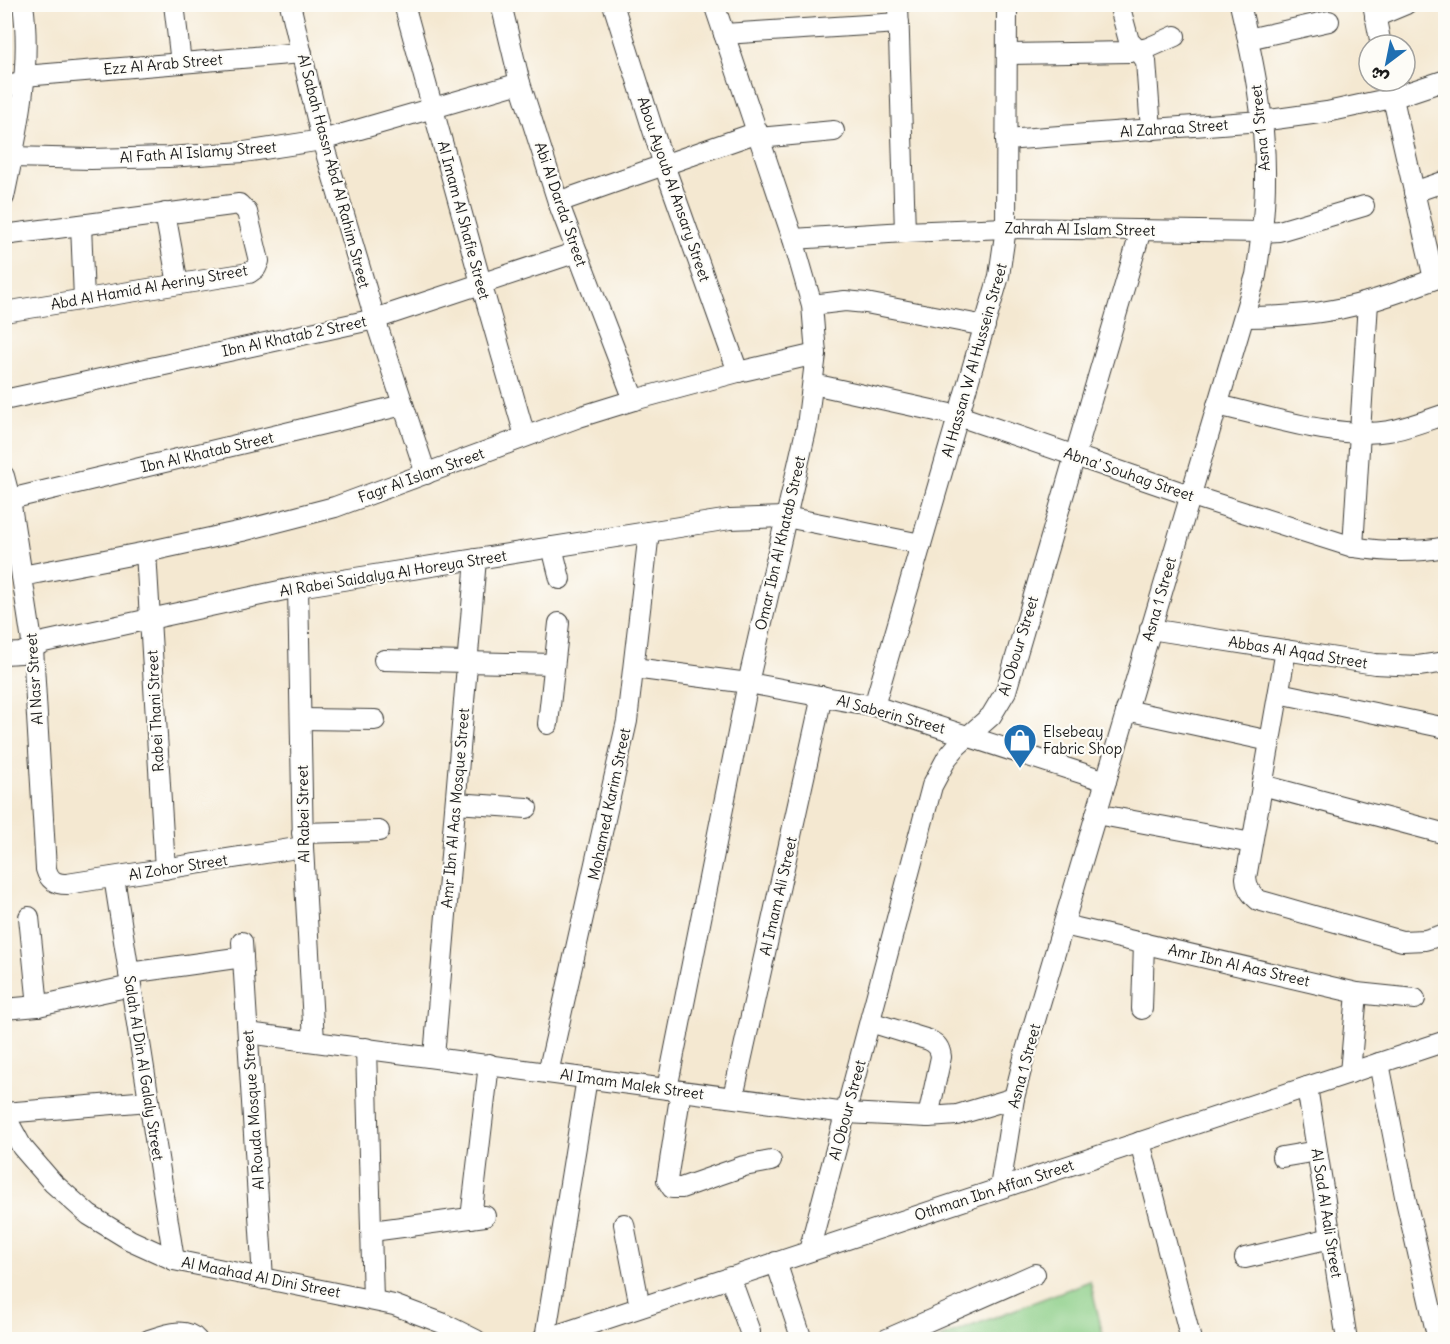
<svg xmlns="http://www.w3.org/2000/svg" width="1450" height="1344" font-family="Delius,'Playpen Sans Arabic',sans-serif">
  <style>
    .green { fill: #8bce87; stroke: #547552; stroke-width: 1.5 }
    .lines { fill: none; stroke-linecap: round; stroke-linejoin: round }
    .minor-casing { stroke: #3c3b37; stroke-width: 22 }
    .minor { stroke: #fff; stroke-width: 20 }
    .labels { text-anchor: middle; dominant-baseline: central; stroke-width: 4.5; stroke-linejoin: round; paint-order: stroke }
    .street-label { font-size: 15px; fill: #1c1c1c; stroke: #fdfcf7 }
    .poi-label { font-size: 15px; fill: #1c1c1c; stroke: #fdfcf7; text-anchor: start }
  </style>
  <rect width="100%" height="100%" fill="#fdfcf7"/>
  <filter id="ink" filterUnits="userSpaceOnUse"><feTurbulence type="fractalNoise" baseFrequency=".0167" numOctaves="2"/><feDisplacementMap in="SourceGraphic" scale="12" xChannelSelector="R" yChannelSelector="G"/><feConvolveMatrix kernelMatrix="1 2 1 2 8 2 1 2 1" color-interpolation-filters="sRGB"/></filter>
  <filter id="wash" filterUnits="userSpaceOnUse"><feTurbulence type="fractalNoise" baseFrequency=".008" numOctaves="4" result="noise"/><feDisplacementMap in="SourceGraphic" scale="24" xChannelSelector="R" yChannelSelector="G"/><feGaussianBlur stdDeviation="1.35" result="paint"/><feColorMatrix in="noise" values="0 0 0 0 0 0 0 0 0 0 0 0 0 0 0 0 0 1.4 0 .05"/><feComposite in="paint" operator="in"/></filter>
  <g filter="url(#wash)">
    <rect width="100%" height="100%" fill="#f4e8d1"/>
    <!-- green -->
    <path class="green" d="M1090,1281L1104,1339H937Z"/>
  </g>
  <g filter="url(#ink)">
    <g class="lines">
      <defs>
        <g id="minor">
          <path d="M174,4L181,63"/>
          <path d="M290,4L322,140L375,319L426,474"/>
          <path d="M404,4L481,283L525,436"/>
          <path d="M501,4L520,83L558,202L634,400"/>
          <path d="M613,4L664,165L738,372"/>
          <path d="M898,4L905,232"/>
          <path d="M1119,4L1129,41L1139,51L1146,61L1151,130"/>
          <path d="M1373,4L1381,45"/>
          <path d="M1375,17L1406,4"/>
          <path d="M724,34L899,23"/>
          <path d="M1248,39L1329,21"/>
          <path d="M1007,54L1130,52L1148,48L1175,36"/>
          <path d="M24,76L302,53"/>
          <path d="M1389,81L1434,279"/>
          <path d="M4,85L23,84"/>
          <path d="M759,138L834,131"/>
          <path d="M1006,140L1261,121L1327,112L1392,98L1446,80"/>
          <path d="M12,157L91,159L168,157L244,152L322,140L520,83"/>
          <path d="M1414,192L1446,181"/>
          <path d="M4,197C17,135 32,68 23,4"/>
          <path d="M558,202L758,132"/>
          <path d="M165,213L178,284"/>
          <path d="M81,225L84,299"/>
          <path d="M4,235L239,204L247,212L259,261L256,268L249,273L4,312"/>
          <path d="M793,239L905,232L1006,228L1263,232L1279,231L1364,206"/>
          <path d="M812,305L845,301L866,303L985,326"/>
          <path d="M1245,317C1286,317 1327,314 1367,302C1394,295 1420,284 1446,275"/>
          <path d="M813,384L959,416L1189,495L1353,547C1384,552 1414,553 1446,547"/>
          <path d="M4,400L375,319L577,252"/>
          <path d="M1217,405C1267,416 1339,440 1389,431C1408,428 1427,420 1446,414"/>
          <path d="M4,476L10,499L33,648L46,869C49,880 55,884 67,884L303,847"/>
          <path d="M10,499L403,405"/>
          <path d="M552,547L560,579"/>
          <path d="M1353,547L1368,302"/>
          <path d="M146,552L165,869"/>
          <path d="M22,576L146,552L242,531L335,507L579,417L634,400L738,372L816,354"/>
          <path d="M298,587L303,847L314,1041"/>
          <path d="M1150,629L1375,664L1418,666L1446,662"/>
          <path d="M1286,650L1246,878C1247,888 1250,893 1258,900L1402,941L1425,940L1446,934"/>
          <path d="M4,654L21,653L44,642L298,587L730,519L786,517L921,544"/>
          <path d="M384,660L554,664"/>
          <path d="M634,668L748,683L874,706L1106,781"/>
          <path d="M1279,693L1446,728"/>
          <path d="M874,706L999,276L1006,228L1007,4"/>
          <path d="M1126,710L1270,741"/>
          <path d="M301,719L375,720"/>
          <path d="M548,724L559,623"/>
          <path d="M1262,785L1446,834"/>
          <path d="M456,803L527,808"/>
          <path d="M1096,814L1252,843"/>
          <path d="M302,833L379,831"/>
          <path d="M114,877L174,1260"/>
          <path d="M29,917L38,1006"/>
          <path d="M1064,925L1357,993L1415,999"/>
          <path d="M242,942L263,1279"/>
          <path d="M129,973L243,957"/>
          <path d="M4,1009L38,1006L131,986"/>
          <path d="M1142,1009L1144,943"/>
          <path d="M870,1022L929,1040C937,1044 940,1048 941,1057L928,1117"/>
          <path d="M248,1033L846,1113L928,1117L957,1115L1014,1098"/>
          <path d="M366,1048L373,1300"/>
          <path d="M434,1057L476,559"/>
          <path d="M1379,1063L1405,1196L1438,1340"/>
          <path d="M548,1073L627,721L649,532"/>
          <path d="M1350,1073L1357,993"/>
          <path d="M1307,1087L1347,1340"/>
          <path d="M667,1089L748,683L807,426L816,354L812,305L793,239L714,4"/>
          <path d="M681,1091L667,1180L672,1188H681L744,1166L771,1161"/>
          <path d="M733,1097L822,696"/>
          <path d="M4,1113L149,1101"/>
          <path d="M4,1114L22,1147L53,1183L89,1215L130,1240L174,1260L394,1305L442,1323L476,1340"/>
          <path d="M1140,1142L1191,1340"/>
          <path d="M1282,1157L1317,1151"/>
          <path d="M1000,1188L1014,1098L1025,1054L1256,275C1261,243 1265,211 1265,179C1266,121 1253,60 1240,4"/>
          <path d="M471,1218L489,1064"/>
          <path d="M624,1224L640,1307"/>
          <path d="M372,1231L485,1216"/>
          <path d="M809,1251L932,786L947,758L957,746L991,716L1006,691L1141,230"/>
          <path d="M1245,1258L1331,1238"/>
          <path d="M776,1262L802,1340"/>
          <path d="M730,1277L750,1332"/>
          <path d="M545,1339L587,1078"/>
          <path d="M149,1340C164,1335 185,1326 197,1340"/>
          <path d="M542,1340L1446,1041"/>
          <path d="M885,1340L1035,1274"/>
        </g>
      </defs>
      <!-- minor casing -->
      <use href="#minor" class="minor-casing"/>
      <!-- minor -->
      <use href="#minor" class="minor"/>
    </g>
  </g>
  <!-- icons -->
  <defs>
    <symbol id="shop-pin" viewBox="-11 -11 22 30"><path d="M0 17L-7.5 6A9.5 9.5 0 1 1 7.5 6Z" fill="#1f6fb2" stroke="#fdfcf7"/><path d="M-5-2.5h2.3a2.7 3.5 0 0 1 5.4 0H5L5.5 6h-11ZM-1.5-2.5h3a1.5 2.3 0 0 0-3 0Z" fill="#fff"/></symbol>
  </defs>
  <g fill-rule="evenodd">
    <use href="#shop-pin" x="1001" y="721" width="38" height="52"/>
  </g>
  <g class="labels">
    <!-- street labels -->
    <g class="street-label">
      <text transform="translate(163 64) rotate(-5)">Ezz Al Arab Street</text>
      <text transform="translate(1174 128) rotate(-4)">Al Zahraa Street</text>
      <text transform="translate(1260 128) rotate(-96)">Asna 1 Street</text>
      <text transform="translate(198 152) rotate(-4)">Al Fath Al Islamy Street</text>
      <text transform="translate(334 171) rotate(75)">Al Sabah Hassn Abd Al Rahim Street</text>
      <text transform="translate(674 189) rotate(71)">Abou Ayoub Al Ansary Street</text>
      <text transform="translate(561 204) rotate(71)">Abi Al Darda' Street</text>
      <text transform="translate(464 220) rotate(75)">Al Imam Al Shafie Street</text>
      <text transform="translate(1080 229) rotate(1)">Zahrah Al Islam Street</text>
      <text transform="translate(149 287) rotate(-10)">Abd Al Hamid Al Aeriny Street</text>
      <text transform="translate(294 336) rotate(-12)">Ibn Al Khatab 2 Street</text>
      <text transform="translate(974 360) rotate(-74)">Al Hassan W Al Hussein Street</text>
      <text transform="translate(207 452) rotate(-13)">Ibn Al Khatab Street</text>
      <text transform="translate(1129 474) rotate(19)">Abna' Souhag Street</text>
      <text transform="translate(421 475) rotate(-20)">Fagr Al Islam Street</text>
      <text transform="translate(780 543) rotate(-77)">Omar Ibn Al Khatab Street</text>
      <text transform="translate(393 573) rotate(-9)">Al Rabei Saidalya Al Horeya Street</text>
      <text transform="translate(1159 599) rotate(-74)">Asna 1 Street</text>
      <text transform="translate(1018 646) rotate(-73)">Al Obour Street</text>
      <text transform="translate(1298 652) rotate(9)">Abbas Al Aqad Street</text>
      <text transform="translate(34 679) rotate(-94)">Al Nasr Street</text>
      <text transform="translate(155 711) rotate(-93)">Rabei Thani Street</text>
      <text transform="translate(891 714) rotate(15)">Al Saberin Street</text>
      <text transform="translate(609 804) rotate(-78)">Mohamed Karim Street</text>
      <text transform="translate(455 808) rotate(-85)">Amr Ibn Al Aas Mosque Street</text>
      <text transform="translate(303 814) rotate(-91)">Al Rabei Street</text>
      <text transform="translate(178 867) rotate(-9)">Al Zohor Street</text>
      <text transform="translate(778 896) rotate(-77)">Al Imam Ali Street</text>
      <text transform="translate(1239 965) rotate(13)">Amr Ibn Al Aas Street</text>
      <text transform="translate(1024 1066) rotate(-75)">Asna 1 Street</text>
      <text transform="translate(144 1068) rotate(81)">Salah Al Din Al Galaly Street</text>
      <text transform="translate(632 1084) rotate(8)">Al Imam Malek Street</text>
      <text transform="translate(253 1110) rotate(-94)">Al Rouda Mosque Street</text>
      <text transform="translate(847 1110) rotate(-75)">Al Obour Street</text>
      <text transform="translate(994 1190) rotate(-18)">Othman Ibn Affan Street</text>
      <text transform="translate(1327 1213) rotate(81)">Al Sad Al Aali Street</text>
      <text transform="translate(261 1277) rotate(11)">Al Maahad Al Dini Street</text>
    </g>
    <!-- poi labels -->
    <g class="poi-label">
      <text x="1043" y="731">Elsebeay<tspan x="1043" dy="17">Fabric Shop</tspan></text>
    </g>
  </g>
  <!-- margin -->
  <rect width="1450" height="1344" fill="none" stroke="#fdfcf7" stroke-width="24"/>
  <!-- north arrow -->
  <g transform="translate(1387 63) rotate(212)"><circle r="28" fill="#fdfcf7" stroke="#a3a29f" stroke-width="1.5"/>
  <path d="M0-4.5L10 22L0 15L-10 22Z" fill="#1f6fb2"/>
  <text y="-9" font-size="16" font-weight="bold" text-anchor="middle" fill="#1c1c1c">ش</text>
  </g>
</svg>
